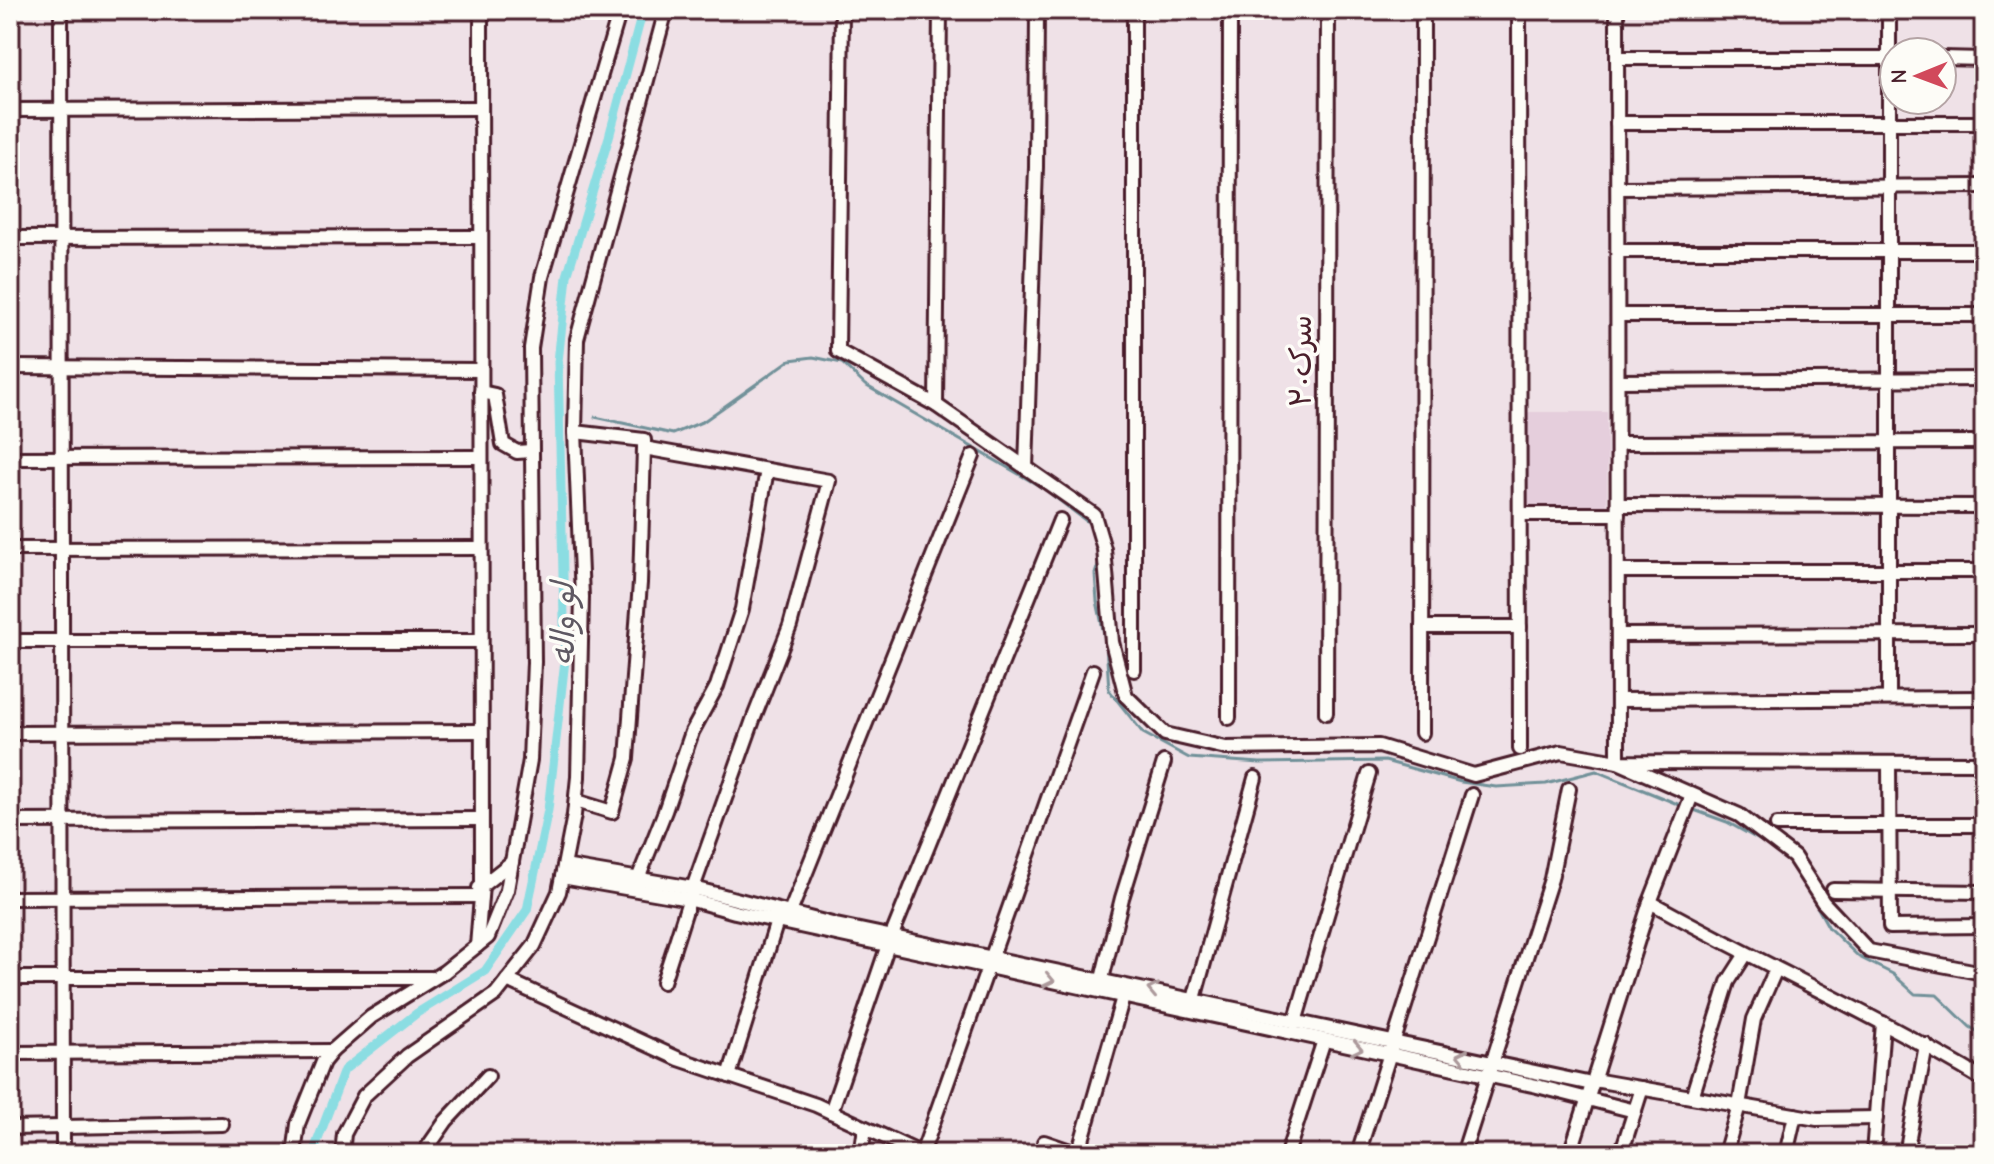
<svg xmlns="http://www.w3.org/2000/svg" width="1994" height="1164" font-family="'Comic Neue','Playpen Sans Arabic',sans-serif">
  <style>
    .built { fill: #e5cedc }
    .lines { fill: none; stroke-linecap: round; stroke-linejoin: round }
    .stream { stroke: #719199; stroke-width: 3 }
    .canal { stroke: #8bdde2; stroke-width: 9 }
    .minor-casing { stroke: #4a1f2b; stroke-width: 18 }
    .minor { stroke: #fdfcf7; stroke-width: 12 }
    .oneway { stroke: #ac999b }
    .labels { text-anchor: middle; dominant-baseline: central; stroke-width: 7; stroke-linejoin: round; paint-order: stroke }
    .street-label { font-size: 30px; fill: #4a1f2b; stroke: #fdfcf7 }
    .water-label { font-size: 32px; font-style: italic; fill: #5e5862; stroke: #fdfcf7 }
  </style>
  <rect width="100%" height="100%" fill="#efe1e7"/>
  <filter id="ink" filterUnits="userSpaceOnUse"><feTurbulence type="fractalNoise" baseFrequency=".0125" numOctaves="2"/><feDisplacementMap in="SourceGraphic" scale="16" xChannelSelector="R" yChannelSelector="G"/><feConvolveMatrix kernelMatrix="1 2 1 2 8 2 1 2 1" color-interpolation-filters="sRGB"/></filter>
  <g filter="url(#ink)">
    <!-- built -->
    <rect class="built" x="1527" y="412" width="80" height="95"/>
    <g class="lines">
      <!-- stream -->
      <g class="stream">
        <path d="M595,417L673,434L704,421L790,360L813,357L842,363L865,385L1043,488L1093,526"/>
        <path d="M1099,562L1095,574L1097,601L1106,644L1109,690L1143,733L1189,758L1260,763L1385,761L1461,782L1496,787L1546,784L1596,771L1680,805"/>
        <path d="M1694,810L1727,822L1770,846"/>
        <path d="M1800,876L1829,928L1859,957L1893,974L1915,994L1937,995L1970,1027L1984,1035"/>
      </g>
      <!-- canal -->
      <path class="canal" d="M317,1154L316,1145L344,1070L417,1013L485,971L527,910L548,810L565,660L558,362L567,276L609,137L643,10"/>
      <defs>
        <g id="minor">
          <path d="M61,10L63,1154"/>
          <path d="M842,10L838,351L936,405L1094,515L1104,549L1112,642L1126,696L1165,734L1226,748L1379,746L1474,775L1561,752L1618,762L1739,815L1794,857L1823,902L1869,951L1983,973L1984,970"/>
          <path d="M1134,10V670"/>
          <path d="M1519,10L1520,749"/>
          <path d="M1617,10L1618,762L1984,763"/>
          <path d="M1889,10V698"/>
          <path d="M1617,58H1894"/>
          <path d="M1942,58L1984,59"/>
          <path d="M10,110L481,108"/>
          <path d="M1617,123H1984"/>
          <path d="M1618,188L1984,186"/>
          <path d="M10,238L481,237"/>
          <path d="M1618,251H1984"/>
          <path d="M1618,315H1984"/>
          <path d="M10,367L481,370"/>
          <path d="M1618,381L1984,379"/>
          <path d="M481,392L495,395L503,444L517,452L531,451"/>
          <path d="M936,405L940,10"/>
          <path d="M575,432L644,440V448L829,481L790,626L753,720L693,888L663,982"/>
          <path d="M1618,443L1984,442"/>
          <path d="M10,458L481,457"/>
          <path d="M1026,468L1036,167L1037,10"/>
          <path d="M1618,505L1984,506"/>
          <path d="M1520,514H1618"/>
          <path d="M10,549L481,548"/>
          <path d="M1618,571H1984"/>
          <path d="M1422,627H1520"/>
          <path d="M1618,635L1984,634"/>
          <path d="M10,641H481"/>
          <path d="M1618,700L1984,698"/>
          <path d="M1326,713L1328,10"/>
          <path d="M1229,718L1230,10"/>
          <path d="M10,733L481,731"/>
          <path d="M1422,733L1423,10"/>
          <path d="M1889,763L1890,927L1984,926"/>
          <path d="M576,801L612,812L627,758L640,583L644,448"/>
          <path d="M10,821L481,819"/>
          <path d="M1777,825H1984"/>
          <path d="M564,866L693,888L836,925L1592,1084"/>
          <path d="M562,877L689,899L735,912L1537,1086L1635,1111"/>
          <path d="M638,879L665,811L692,732L717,686L742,609L767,470"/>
          <path d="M479,888L512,862"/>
          <path d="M1833,890L1984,892"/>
          <path d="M10,898L481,896"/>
          <path d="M1650,902C1760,963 1876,1015 1984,1080"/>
          <path d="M787,920L973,456"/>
          <path d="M477,946L482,885L481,10"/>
          <path d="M10,978H431"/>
          <path d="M1102,979L1122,898L1164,762"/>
          <path d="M507,980L679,1059L816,1105C851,1121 887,1138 922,1154L1093,671"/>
          <path d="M1194,999L1255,778"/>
          <path d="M1295,1022L1369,774"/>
          <path d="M10,1053L332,1051"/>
          <path d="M729,1076L777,921"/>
          <path d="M1594,1080L1817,1119L1876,1118"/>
          <path d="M1692,1097L1728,982L1746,954"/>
          <path d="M831,1112L888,945L1060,520"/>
          <path d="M10,1128L222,1124"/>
          <path d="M1044,1142L1079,1154"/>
          <path d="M294,1154L298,1124L323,1062L332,1051L371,1017L444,972L488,937L507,890L530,760L534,662L531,348L542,277L620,10"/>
          <path d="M342,1154L344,1134L364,1096L407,1056L496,994L534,946L559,892L574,815L578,777L582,597L575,432L577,339L666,10"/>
          <path d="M423,1154L446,1121L488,1076"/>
          <path d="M861,1154L865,1128"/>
          <path d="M1078,1154L1123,997"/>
          <path d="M1287,1154L1324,1040"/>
          <path d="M1358,1154L1472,795"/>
          <path d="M1463,1154L1551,879L1569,789"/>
          <path d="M1570,1154L1650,902L1692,795"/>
          <path d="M1621,1154L1642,1088"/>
          <path d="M1725,1154L1739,1105L1754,1019L1776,969"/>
          <path d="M1786,1154L1795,1115"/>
          <path d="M1873,1154L1883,1023"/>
          <path d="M1906,1154L1926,1045"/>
        </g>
      </defs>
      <!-- minor casing -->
      <use href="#minor" class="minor-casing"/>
      <!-- minor -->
      <use href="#minor" class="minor"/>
    </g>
    <!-- one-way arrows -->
    <defs><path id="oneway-chevron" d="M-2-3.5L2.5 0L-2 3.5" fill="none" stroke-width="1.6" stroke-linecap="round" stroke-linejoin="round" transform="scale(2)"/></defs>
    <g class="oneway">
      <use href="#oneway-chevron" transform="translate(1049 980) rotate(12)"/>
      <use href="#oneway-chevron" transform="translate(1153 990) rotate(-168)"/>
      <use href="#oneway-chevron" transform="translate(1357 1048) rotate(12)"/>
      <use href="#oneway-chevron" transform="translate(1462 1056) rotate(-168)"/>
    </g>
  </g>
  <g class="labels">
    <!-- street labels -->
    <g class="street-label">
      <text transform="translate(1301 361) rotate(-90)">سرک۲۰</text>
    </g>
    <!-- water labels -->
    <g class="water-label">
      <text transform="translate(563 624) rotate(-90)">لو واله</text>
    </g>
  </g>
  <!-- margin -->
  <rect width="1994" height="1164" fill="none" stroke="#fdfcf7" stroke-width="40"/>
  <rect x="20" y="20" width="1954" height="1124" fill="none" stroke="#4a1f2b" stroke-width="3" filter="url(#ink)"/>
  <!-- north arrow -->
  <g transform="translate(1918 76) rotate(269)"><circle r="38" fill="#fdfcf7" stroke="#b5a4a5" stroke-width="2"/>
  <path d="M0-6L14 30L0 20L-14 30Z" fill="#d1495b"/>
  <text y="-12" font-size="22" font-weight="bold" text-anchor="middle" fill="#4a1f2b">N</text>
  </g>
</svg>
